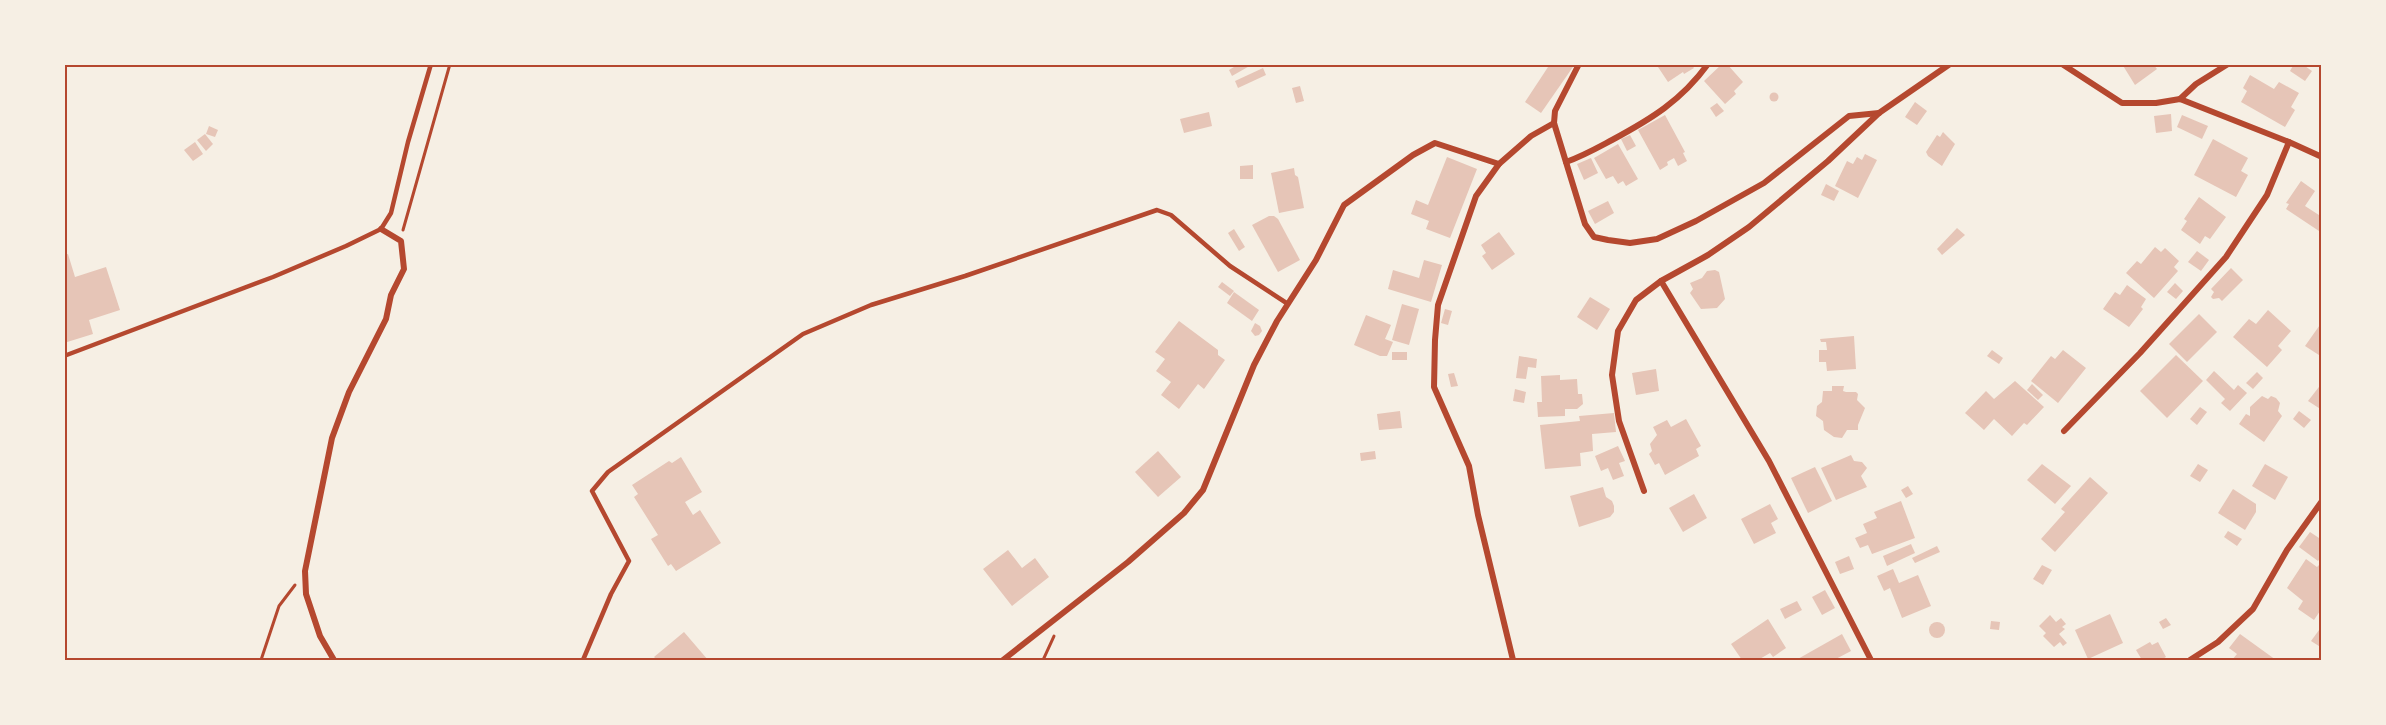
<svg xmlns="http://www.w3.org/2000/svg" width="2386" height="725" font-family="Rubik,sans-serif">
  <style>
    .building { fill: #e6c5b7 }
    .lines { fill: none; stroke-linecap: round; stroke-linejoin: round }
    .path { stroke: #b5482f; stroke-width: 3 }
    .service { stroke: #b5482f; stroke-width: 4.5 }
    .minor { stroke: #b5482f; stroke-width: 6 }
    .neatline { fill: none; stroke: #b5482f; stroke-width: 2 }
  </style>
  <rect width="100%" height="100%" fill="#f6efe4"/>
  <!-- building -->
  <g class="building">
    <path d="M1239,64H1253L1232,76L1229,70Z"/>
    <path d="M1550,64H1575L1541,113L1525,102Z"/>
    <path d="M1661,64H1691L1694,68L1684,74L1683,72L1668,82L1658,67Z"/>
    <path d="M1722,64H1727L1743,82L1734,91L1736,94L1725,104L1704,81Z"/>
    <path d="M2122,64H2153L2157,69L2135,85Z"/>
    <path d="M2294,64H2302L2312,71L2305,81L2290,71Z"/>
    <path d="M1263,68L1266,75L1238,88L1235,81Z"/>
    <path d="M2250,75L2274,89L2279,82L2299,93L2291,107L2295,110L2285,127L2241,102L2247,91L2243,88Z"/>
    <path d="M1300,86L1304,101L1296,103L1292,88Z"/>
    <circle cx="1774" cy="97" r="4.5"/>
    <path d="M1915,102L1927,111L1917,125L1905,117Z"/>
    <path d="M1717,103L1724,111L1716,117L1710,108Z"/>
    <path d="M1209,112L1212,126L1184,133L1180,119Z"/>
    <path d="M2171,114L2172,131L2156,133L2154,116Z"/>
    <path d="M1665,115L1685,152L1683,153L1687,161L1678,166L1674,158L1667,162L1668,165L1660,170L1638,130Z"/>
    <path d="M2182,115L2208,126L2202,139L2177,127Z"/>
    <path d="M209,126L218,130L215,137L206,134Z"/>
    <path d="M1943,132L1955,144L1942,166L1928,156L1926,152L1937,135L1940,137Z"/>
    <path d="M205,134L213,144L206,151L197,140Z"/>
    <path d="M1630,135L1636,146L1627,151L1621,139Z"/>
    <path d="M2213,139L2248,158L2241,171L2248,175L2236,197L2194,175Z"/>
    <path d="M195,142L203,154L193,161L184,150Z"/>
    <path d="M1618,144L1638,179L1626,186L1623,181L1618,184L1613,176L1606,179L1594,158Z"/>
    <path d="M1865,154L1877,160L1858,198L1835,186L1847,161L1853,164L1857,157L1862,160Z"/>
    <path d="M1447,157L1477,169L1450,238L1426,229L1429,221L1411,214L1416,200L1428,205Z"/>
    <path d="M1591,158L1598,173L1584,180L1577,164Z"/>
    <path d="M1253,165V179H1240V166Z"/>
    <path d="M1294,168L1295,175L1298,177L1304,208L1279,213L1271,173Z"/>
    <path d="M2301,181L2315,191L2305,206L2322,217V233L2286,209L2289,204L2286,203Z"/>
    <path d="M1826,184L1839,191L1834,201L1821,195Z"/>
    <path d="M2199,197L2226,217L2210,239L2205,236L2200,244L2181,230L2187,221L2184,219Z"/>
    <path d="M1608,201L1614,213L1595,224L1588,211Z"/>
    <path d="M1269,216H1274L1278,219L1300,260L1278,272L1252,225Z"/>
    <path d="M1957,228L1965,235L1942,255L1937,249Z"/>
    <path d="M1234,229L1245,247L1239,251L1228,233Z"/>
    <path d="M1499,232L1515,254L1492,270L1482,256L1486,253L1481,245Z"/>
    <path d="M2155,247L2161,252L2165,248L2179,261L2174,267L2178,271L2154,298L2126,273L2137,261L2141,264Z"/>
    <path d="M2197,251L2209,260L2201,271L2188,262Z"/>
    <path d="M68,254L75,277L106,267L120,310L89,320L93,334L64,343V255Z"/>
    <path d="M1424,260L1442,265L1431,302L1388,289L1393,270L1419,278Z"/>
    <path d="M2231,268L2243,280L2222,301L2219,298L2213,299L2211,297L2214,292L2211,289Z"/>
    <path d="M1715,270L1719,272L1725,299L1717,308L1701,309L1690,293L1693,289L1690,283L1702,278L1707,271Z"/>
    <path d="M1222,282L1234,291L1230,296L1218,287Z"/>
    <path d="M2175,283L2183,291L2176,299L2167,292Z"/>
    <path d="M2127,285L2146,299L2141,307L2143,309L2129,327L2103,309L2115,292L2120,295Z"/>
    <path d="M1234,292L1259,310L1252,321L1227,303Z"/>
    <path d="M1590,297L1610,309L1597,330L1577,317Z"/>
    <path d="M1402,304L1419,309L1409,345L1392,340Z"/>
    <path d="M1445,309L1452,311L1448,325L1441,323Z"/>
    <path d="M2268,310L2291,331L2278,346L2282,350L2267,367L2233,337L2249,319L2256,324Z"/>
    <path d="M2199,314L2217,332L2187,362L2169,344Z"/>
    <path d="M1366,315L1391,325L1385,339L1393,342L1387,356H1380L1354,345Z"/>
    <path d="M1179,321L1218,350V355L1225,360L1204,389L1198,384L1179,409L1161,395L1171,382L1156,371L1165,359L1155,352Z"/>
    <path d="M2322,322V357L2305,346Z"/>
    <path d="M1255,323L1260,326L1262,331L1259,335L1255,336L1251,331Z"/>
    <path d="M1854,336L1856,369L1827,371L1826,362H1819V350H1827L1826,342H1821L1820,339Z"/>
    <path d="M1992,350L2003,358L1999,364L1987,356Z"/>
    <path d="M2063,350L2086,368L2058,403L2031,381L2051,356L2055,359Z"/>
    <rect x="1392" y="352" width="15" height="8"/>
    <path d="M2176,355L2203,381L2167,418L2140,391Z"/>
    <path d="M1519,356L1537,359L1536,368L1528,367L1526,379L1516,378Z"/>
    <path d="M1656,369L1659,391L1636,395L1632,373Z"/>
    <path d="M2214,371L2234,390L2238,385L2247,393L2230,411L2221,403L2225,399L2206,380Z"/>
    <path d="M2257,372L2263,378L2253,389L2246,383Z"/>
    <path d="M1454,373L1458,386L1451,387L1448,374Z"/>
    <path d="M1560,375V380L1577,379L1578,394H1582L1583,404L1577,409H1565V416L1538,417L1537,402H1542L1541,376Z"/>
    <path d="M2015,381L2044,407L2027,425L2024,423L2012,436L1994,419L1984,430L1965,413L1986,391L1994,399Z"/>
    <path d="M2322,383V410L2308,401Z"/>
    <path d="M2032,384L2043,395L2038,400L2027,390Z"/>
    <path d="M1832,386H1844L1843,391L1846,392H1856L1858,394L1857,400L1865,408L1858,425V430H1847L1842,438L1834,437L1824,430L1823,421L1816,416L1817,406L1822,402L1823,391H1832Z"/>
    <path d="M1515,389L1526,392L1524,403L1513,401Z"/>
    <path d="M2262,396L2268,399L2271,396L2276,398L2280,403L2278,411L2282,416L2264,442L2239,424L2246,414L2250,416V407Z"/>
    <path d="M2200,407L2207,412L2197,425L2190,419Z"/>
    <path d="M1400,411L1402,428L1379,430L1377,414Z"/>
    <path d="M2299,411L2311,420L2304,428L2293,419Z"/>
    <path d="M1614,413L1616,432L1592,434L1593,451L1580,453L1581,466L1545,469L1540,425L1580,421L1579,416Z"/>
    <path d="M1686,419L1701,446L1696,449L1699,456L1665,475L1659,463L1655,465L1649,454L1652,451L1650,444L1657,435L1653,427L1667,420L1671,427Z"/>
    <path d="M1618,446L1625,461L1619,463L1624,476L1613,480L1608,468L1601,471L1595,456Z"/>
    <path d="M1158,451L1181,477L1158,497L1135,472Z"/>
    <path d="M1375,451L1376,459L1361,461L1360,453Z"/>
    <path d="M1851,455L1854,461L1862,462L1867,468L1861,476L1867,487L1836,500L1821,468Z"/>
    <path d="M681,457L702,492L685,502L693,515L700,510L721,543L676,571L671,564L668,566L651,539L658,535L634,497L638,494L632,485L669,461L672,463Z"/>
    <path d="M2042,464L2071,486L2055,504L2027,480Z"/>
    <path d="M2198,464L2208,470L2200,482L2190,476Z"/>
    <path d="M2265,464L2288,477L2275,500L2252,486Z"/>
    <path d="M1815,467L1832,501L1808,513L1791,478Z"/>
    <path d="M2090,477L2108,493L2055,552L2041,539L2065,512L2061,509Z"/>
    <path d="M1908,486L1913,494L1906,498L1901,490Z"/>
    <path d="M1603,487L1606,497L1612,501L1614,506V512L1610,517L1579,527L1570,496Z"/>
    <path d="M2233,489L2256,504V512L2245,530L2218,513Z"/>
    <path d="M1694,494L1707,518L1683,532L1669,508Z"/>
    <path d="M1901,501L1915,538L1872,554L1868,545L1860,548L1855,538L1867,533L1863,524L1877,518L1874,512Z"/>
    <path d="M1770,504L1778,519L1771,523L1776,533L1754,544L1741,519Z"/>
    <path d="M2228,531L2242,539L2237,546L2224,537Z"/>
    <path d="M2310,532L2322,540V556L2318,561L2299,547Z"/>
    <path d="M1911,544L1915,553L1887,566L1883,556Z"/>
    <path d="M1937,546L1940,552L1915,563L1912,558Z"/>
    <path d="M1008,550L1022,568L1035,558L1049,577L1012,606L983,569Z"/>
    <path d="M1849,556L1854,569L1840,574L1835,562Z"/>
    <path d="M2306,559L2317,567L2320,564L2322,565V608L2314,620L2298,609L2303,601L2287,588Z"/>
    <path d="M2042,565L2052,570L2043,585L2033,579Z"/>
    <path d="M1893,569L1899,583L1918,575L1931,606L1902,618L1890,588L1884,591L1877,576Z"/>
    <path d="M1825,590L1835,608L1822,615L1812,597Z"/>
    <path d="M1797,601L1802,610L1785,619L1780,609Z"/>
    <path d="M2110,614L2123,643L2088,659L2075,630Z"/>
    <path d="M2050,615L2056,622L2061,618L2066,624L2062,627L2065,629L2059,634L2067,643L2063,646L2060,642L2054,647L2043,636L2046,633L2039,626Z"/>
    <path d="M2166,618L2171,625L2163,629L2159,622Z"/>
    <path d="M1768,619L1786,648L1773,657L1770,653L1758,660H1742L1731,644Z"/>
    <path d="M1991,621L2000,622L1999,630L1990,629Z"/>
    <circle cx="1937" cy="630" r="8"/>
    <path d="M2322,626V648L2311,641Z"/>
    <path d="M684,632L708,660H657L654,657Z"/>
    <path d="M1842,634L1851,651L1834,660H1796Z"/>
    <path d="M2240,634L2276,660H2232L2237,654L2229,648Z"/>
    <path d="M2150,642L2152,645L2158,642L2166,657L2161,660H2142L2136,650Z"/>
  </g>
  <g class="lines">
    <!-- path -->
    <g class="path">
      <path d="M403,230L450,64"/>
      <path d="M261,660L279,606L295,585"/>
      <path d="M1043,660L1054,636"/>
    </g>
    <!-- service -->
    <g class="service">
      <path d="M64,356L273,277L346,246L381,229L391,213L408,142L431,64"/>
      <path d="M583,660L611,594L629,561L592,491L608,472L803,334L871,305L965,276L1157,210L1171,215L1230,266L1288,304"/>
    </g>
    <!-- minor -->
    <g class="minor">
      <path d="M1579,64L1555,111L1554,123L1585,224L1594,237L1608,240L1630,243L1657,239L1696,221L1764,183L1849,116L1879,113"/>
      <path d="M2062,64L2122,103H2156L2180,99L2289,142L2322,157"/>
      <path d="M2180,99L2196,84L2228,64"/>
      <path d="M1566,162C1583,156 1597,148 1612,140C1651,119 1681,101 1708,64"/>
      <path d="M1661,281L1769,461L1871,660"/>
      <path d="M2064,431L2140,353L2226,257L2267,195L2289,142"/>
      <path d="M1644,491L1619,421L1612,375L1618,331L1636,300L1661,281L1708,255L1749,227L1828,161L1879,113L1950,64"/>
      <path d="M334,660L320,636L306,594L305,571L332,438L349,392L386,319L391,295L404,269L401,241L381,229"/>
      <path d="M1003,660L1128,562L1184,513L1203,490L1254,365L1277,321L1316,260L1344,205L1413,155L1435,143L1499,164"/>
      <path d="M1513,660L1478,515L1469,466L1434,387L1435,340L1438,305L1476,196L1499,164L1531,136L1554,123"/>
      <path d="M2190,660L2218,642L2253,609L2287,550L2322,501"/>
    </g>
  </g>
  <!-- border -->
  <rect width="2386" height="725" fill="none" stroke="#f6efe4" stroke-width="132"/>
  <rect x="66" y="66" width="2254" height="593" class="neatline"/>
</svg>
